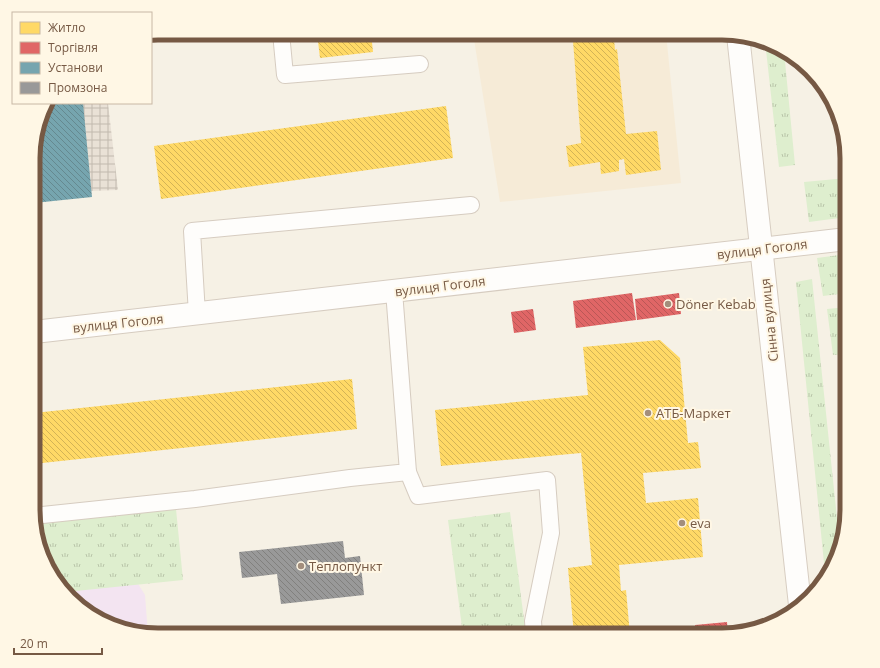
<svg xmlns="http://www.w3.org/2000/svg" width="880" height="668" font-family="'Open Sans',sans-serif">
  <style>
    .residential { fill: #f6ebd7 }
    .industrial { fill: url(#industrial-grid) }
    .education { fill: #f3e4f1 }
    .grass { fill: url(#grass-tufts) }
    .homes { fill: url(#homes-back-hatch) }
    .shops { fill: url(#shops-back-hatch) }
    .public { fill: url(#public-back-hatch) }
    .industry { fill: url(#industry-back-hatch) }
    .lines { fill: none; stroke-linecap: round; stroke-linejoin: round }
    .lane-casing { stroke: #d6ccc0; stroke-width: 18 }
    .street-casing { stroke: #d6ccc0; stroke-width: 24 }
    .secondary-casing { stroke: #d7cdc1; stroke-width: 24 }
    .lane { stroke: #fefdfb; stroke-width: 16 }
    .street { stroke: #fefdfb; stroke-width: 22 }
    .secondary { stroke: #fefdfb; stroke-width: 22 }
    .poi-dot { fill: #a38e7c; stroke: #fff7e5; stroke-width: 1.5 }
    .labels { text-anchor: middle; dominant-baseline: central; stroke-width: 4; stroke-linejoin: round; paint-order: stroke }
    .street-label { font-size: 13px; fill: #765944; stroke: #fff7e5 }
    .poi-label { font-size: 13px; fill: #765944; stroke: #fff7e5; text-anchor: start }
    .rim { fill: none; stroke: #765944; stroke-width: 5 }
  </style>
  <defs>
    <pattern id="industrial-grid" width="8" height="8" patternUnits="userSpaceOnUse"><rect width="8" height="8" fill="#e9e1d6"/><path d="M0 4h8M4 0v8" fill="none" stroke="#c1b9af"/></pattern>
    <pattern id="grass-tufts" width="24" height="20" patternUnits="userSpaceOnUse"><rect width="24" height="20" fill="#deeece"/><path d="M3 7l-1-3M5 7V3M7 7l1-3M15 17l-1-3M17 17v-4M19 17l1-3" fill="none" stroke="#b9c4a9"/></pattern>
    <pattern id="homes-back-hatch" width="6" height="6" patternUnits="userSpaceOnUse"><rect width="6" height="6" fill="#ffd966"/><path d="M-1 5l2 2M0 0l6 6M5-1l2 2" fill="none" stroke="#d3b356"/></pattern>
    <pattern id="shops-back-hatch" width="6" height="6" patternUnits="userSpaceOnUse"><rect width="6" height="6" fill="#e06666"/><path d="M-1 5l2 2M0 0l6 6M5-1l2 2" fill="none" stroke="#ba5756"/></pattern>
    <pattern id="public-back-hatch" width="6" height="6" patternUnits="userSpaceOnUse"><rect width="6" height="6" fill="#76a5af"/><path d="M-1 5l2 2M0 0l6 6M5-1l2 2" fill="none" stroke="#658990"/></pattern>
    <pattern id="industry-back-hatch" width="6" height="6" patternUnits="userSpaceOnUse"><rect width="6" height="6" fill="#999"/><path d="M-1 5l2 2M0 0l6 6M5-1l2 2" fill="none" stroke="#81807e"/></pattern>
  </defs>
  <rect width="100%" height="100%" fill="#f6f1e5"/>
  <!-- residential -->
  <path class="residential" d="M473,33H666L681,183L500,202Z"/>
  <!-- industrial -->
  <path class="industrial" d="M47,103H108L118,190L34,193V141Z"/>
  <!-- education -->
  <path class="education" d="M135,579L145,595L148,634L110,626L76,604L60,584Z"/>
  <!-- grass -->
  <g class="grass">
    <path d="M765,41L770,42L784,51L795,165L779,167Z"/>
    <path d="M847,178V217L809,222L804,182Z"/>
    <path d="M847,254V293L823,296L817,258Z"/>
    <path d="M812,279L840,547L838,558L827,575L824,563L796,282Z"/>
    <path d="M847,307V354L833,355L827,309Z"/>
    <path d="M176,509L183,580L66,592L46,566L35,524Z"/>
    <path d="M510,512L526,635H463L448,520Z"/>
  </g>
  <!-- homes -->
  <g class="homes">
    <path d="M317,33H371L373,52L320,58Z"/>
    <path d="M607,36L608,39H614L615,50L617,49L626,134L657,131L661,170L626,175L624,159L619,160V171L601,174L600,162L569,167L566,146L581,143L573,41Z"/>
    <path d="M446,106L453,158L161,199L154,146Z"/>
    <path d="M660,340L680,358L688,443L698,442L701,468L643,473L646,503L698,498L703,557L619,565L621,591L626,590L630,635H574L568,568L592,565L581,453L441,466L435,410L588,395L583,347Z"/>
    <path d="M352,379L357,429L33,464L34,413Z"/>
  </g>
  <!-- shops -->
  <g class="shops">
    <path d="M632,293L636,320L576,328L573,301Z"/>
    <path d="M679,293L681,314L637,320L635,299Z"/>
    <path d="M533,309L536,330L514,333L511,312Z"/>
    <path d="M727,622L728,634L722,635H696L695,625Z"/>
  </g>
  <!-- public -->
  <path class="public" d="M47,103H83L92,197L34,203V141Z"/>
  <!-- industry -->
  <path class="industry" d="M343,541L345,558L360,556L364,595L281,604L277,574L242,578L239,552Z"/>
  <g class="lines">
    <defs>
      <g id="lane">
        <path d="M281,33L285,75L420,64"/>
        <path d="M197,314L192,231L471,205"/>
        <path d="M408,472L418,496L547,480L551,533L533,621L534,635"/>
        <path d="M33,516L195,499L350,478L408,472L394,291"/>
      </g>
      <path id="street" d="M34,332L847,239"/>
      <path id="secondary" d="M738,35L800,605"/>
    </defs>
    <!-- lane casing -->
    <use href="#lane" class="lane-casing"/>
    <!-- street casing -->
    <use href="#street" class="street-casing"/>
    <!-- secondary casing -->
    <use href="#secondary" class="secondary-casing"/>
    <!-- lane -->
    <use href="#lane" class="lane"/>
    <!-- street -->
    <use href="#street" class="street"/>
    <!-- secondary -->
    <use href="#secondary" class="secondary"/>
  </g>
  <!-- markers -->
  <g class="poi-dot">
    <circle cx="668" cy="304" r="4"/>
    <circle cx="648" cy="413" r="4"/>
    <circle cx="682" cy="523" r="4"/>
    <circle cx="301" cy="566" r="4"/>
  </g>
  <g class="labels">
    <!-- street labels -->
    <g class="street-label">
      <text transform="translate(762 249) rotate(-7)">вулиця Гоголя</text>
      <text transform="translate(440 286) rotate(-7)">вулиця Гоголя</text>
      <text transform="translate(769 320) rotate(-96)">Сінна вулиця</text>
      <text transform="translate(118 323) rotate(-6)">вулиця Гоголя</text>
    </g>
    <!-- poi labels -->
    <g class="poi-label">
      <text x="676" y="304">Döner Kebab</text>
      <text x="656" y="413">АТБ-Маркет</text>
      <text x="690" y="523">eva</text>
      <text x="309" y="566">Теплопункт</text>
    </g>
  </g>
  <!-- crop -->
  <path d="M0 0H880V668H0ZM158 40H722A118 118 0 0 1 840 158V510A118 118 0 0 1 722 628H158A118 118 0 0 1 40 510V158A118 118 0 0 1 158 40Z" fill="#fff7e5" fill-rule="evenodd"/>
  <path class="rim" d="M158 40H722A118 118 0 0 1 840 158V510A118 118 0 0 1 722 628H158A118 118 0 0 1 40 510V158A118 118 0 0 1 158 40Z"/>
  <!-- legend -->
  <rect x="12" y="12" width="140" height="92" fill="#fff7e5" stroke="#c8b8a5"/>
  <rect x="20" y="22" width="20" height="12" fill="#ffd966" stroke="#c8b8a5"/>
  <text x="48" y="32" font-size="12" fill="#765944">Житло</text>
  <rect x="20" y="42" width="20" height="12" fill="#e06666" stroke="#c8b8a5"/>
  <text x="48" y="52" font-size="12" fill="#765944">Торгівля</text>
  <rect x="20" y="62" width="20" height="12" fill="#76a5af" stroke="#c8b8a5"/>
  <text x="48" y="72" font-size="12" fill="#765944">Установи</text>
  <rect x="20" y="82" width="20" height="12" fill="#999999" stroke="#c8b8a5"/>
  <text x="48" y="92" font-size="12" fill="#765944">Промзона</text>
  <!-- scale -->
  <path d="M14 648v6h88v-6" fill="none" stroke="#765944" stroke-width="2"/>
  <text x="20" y="648" font-size="12" fill="#765944" stroke="#fff7e5" stroke-width="3" paint-order="stroke">20 m</text>
</svg>
